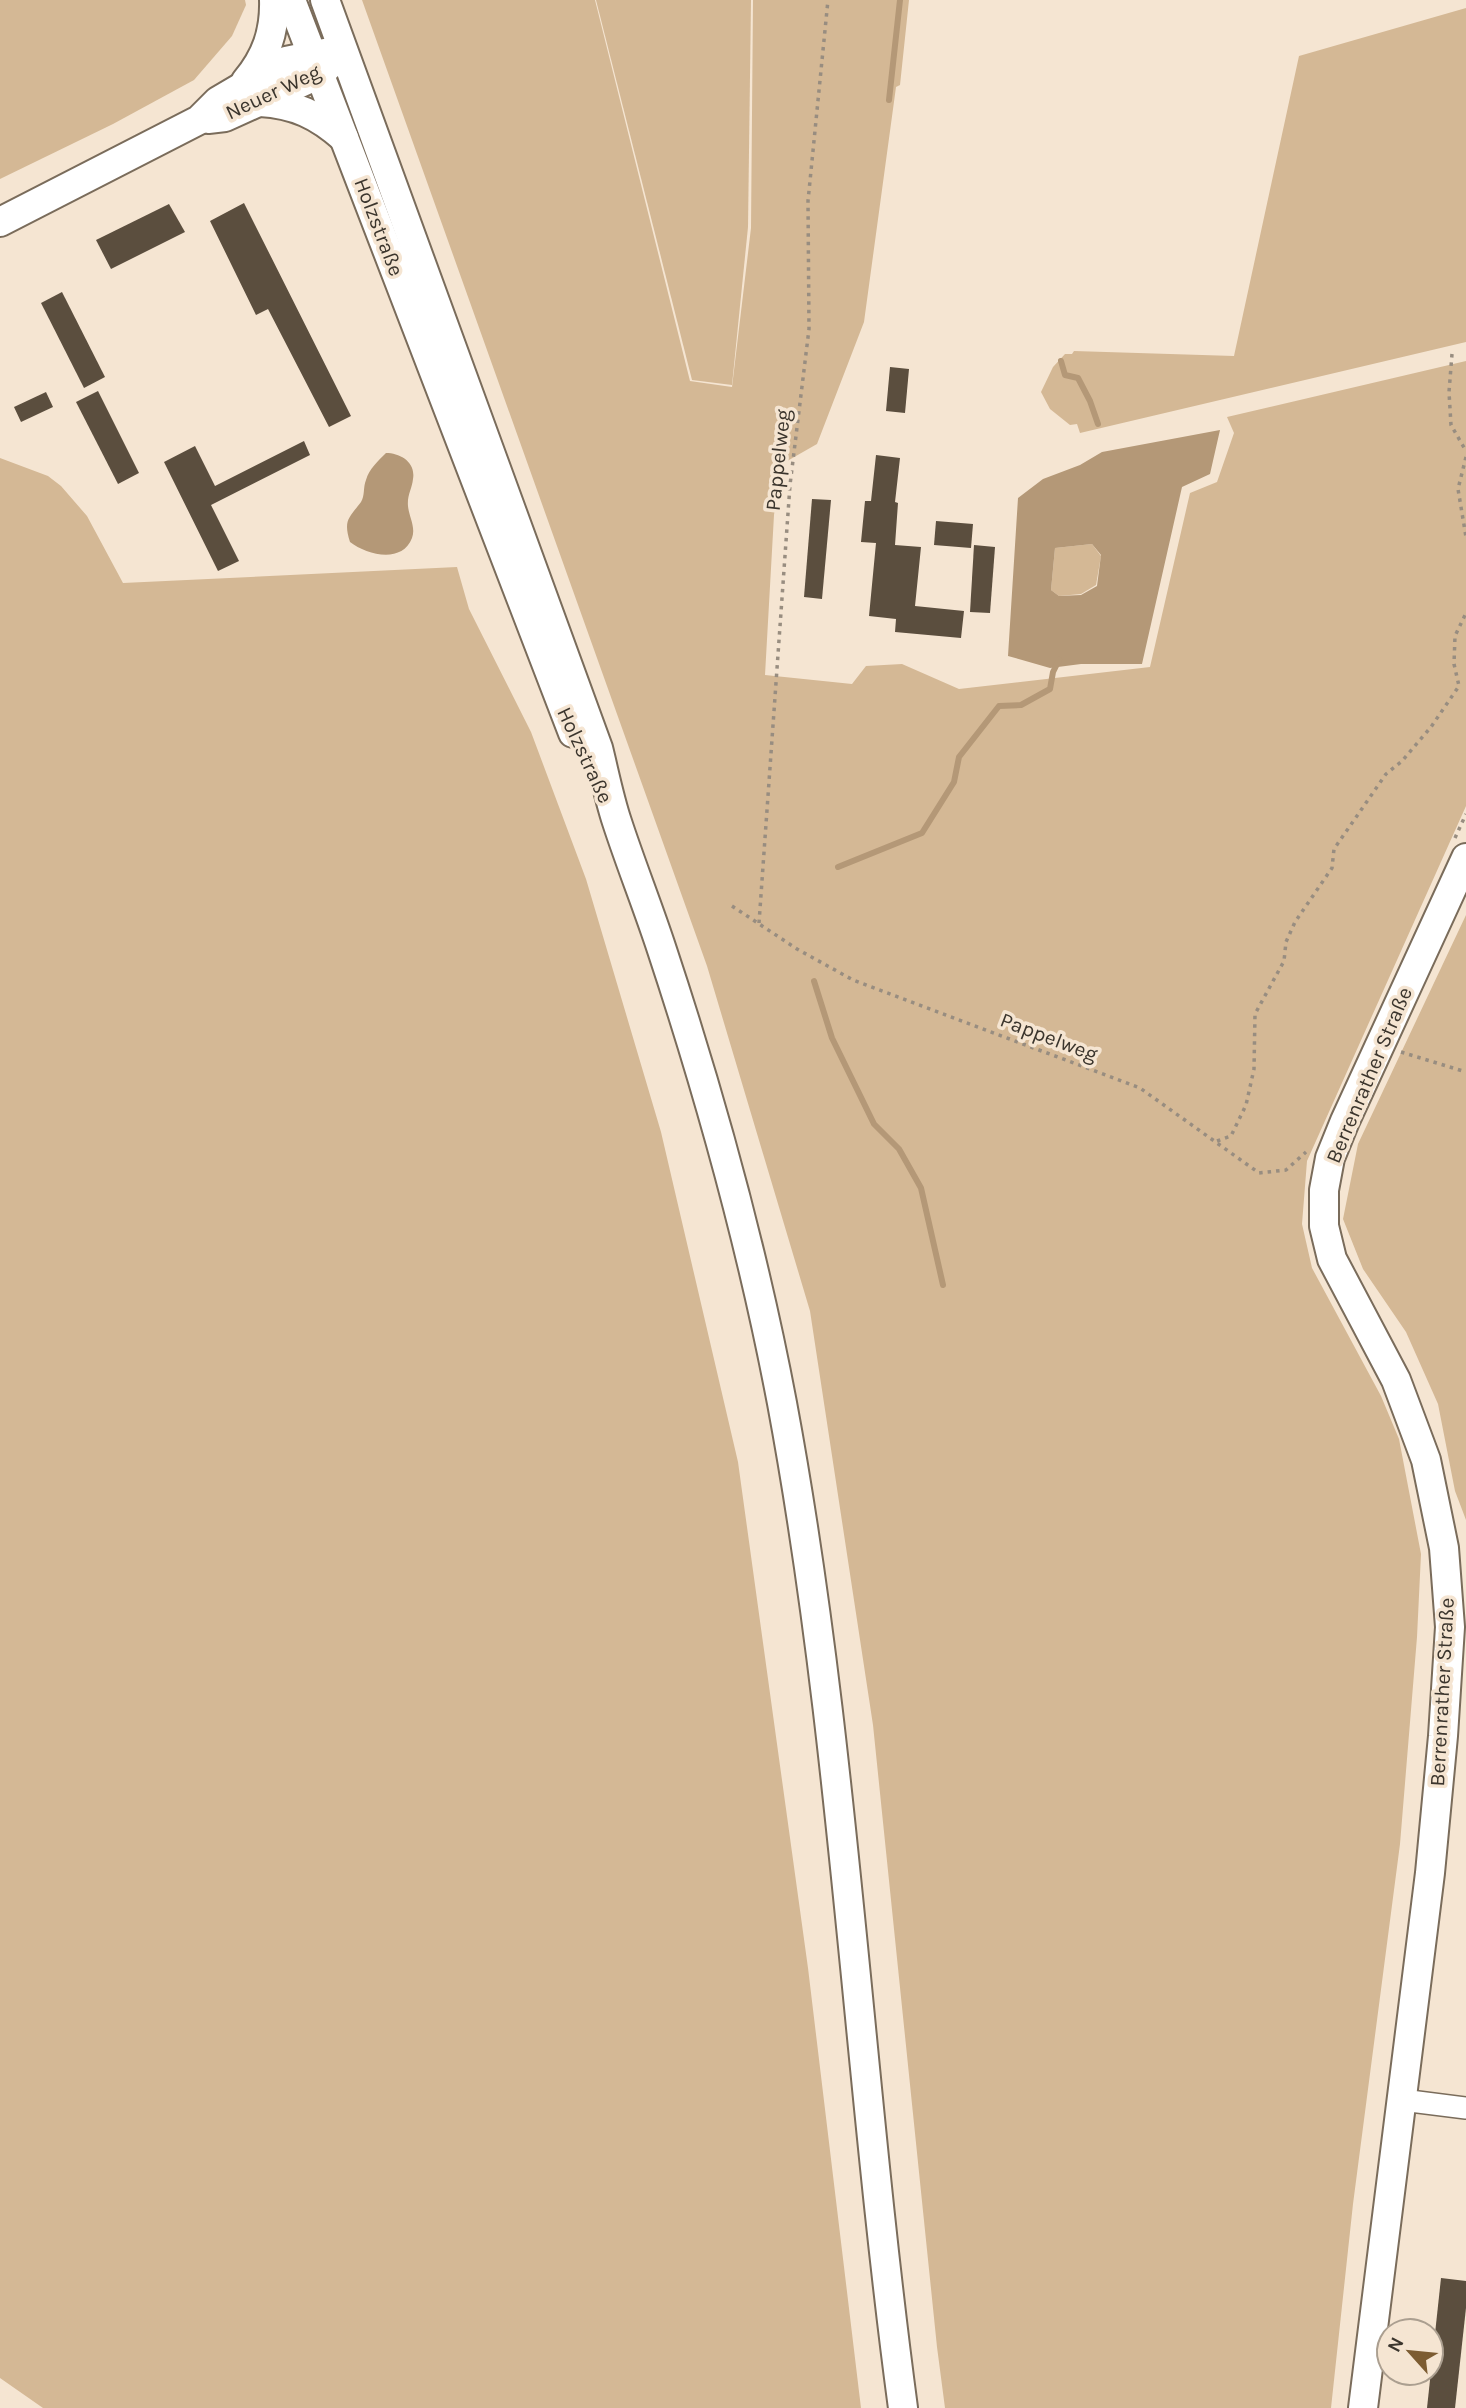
<svg xmlns="http://www.w3.org/2000/svg" width="1466" height="2408" font-family="Karla,sans-serif">
  <style>
    .green { fill: #d4b895 }
    .water { fill: #b49877; fill-rule: evenodd }
    .lines { fill: none; stroke-linecap: round; stroke-linejoin: round }
    .stream { stroke: #b49877; stroke-width: 6 }
    .building { fill: #5b4e3e }
    .minor-casing { stroke: #7a6c5b; stroke-width: 24 }
    .major-casing { stroke: #7a6c5b; stroke-width: 32 }
    .path { stroke: #988d80; stroke-width: 3.5; stroke-dasharray: 3.5 5; stroke-linecap: butt }
    .minor { stroke: #fff; stroke-width: 21 }
    .major { stroke: #fff; stroke-width: 28 }
    .labels { text-anchor: middle; dominant-baseline: central; stroke-width: 7; stroke-linejoin: round; paint-order: stroke }
    .street-label { font-size: 21px; fill: #3b352d; stroke: #f5e5d2 }
  </style>
  <rect width="100%" height="100%" fill="#f5e5d2"/>
  <!-- green -->
  <g class="green">
    <path d="M0,0H245L246,5L232,36L194,80L113,124L0,179Z"/>
    <path d="M362,0H595L690,381L732,387L751,228L753,0H909L900,85L896,87L864,322L817,444L782,464L774,515L765,675L852,684L866,666L902,664L959,689L1150,667L1190,493L1217,482L1234,433L1227,417L1466,361V806L1307,1161L1302,1224L1312,1268L1381,1396L1399,1439L1421,1554L1417,1637L1400,1844L1353,2204L1331,2408H945L937,2347L873,1725L810,1311L707,966Z"/>
    <path d="M596,0H751L748,227L732,385L692,380Z"/>
    <path d="M1466,8V342L1080,433L1077,424L1070,425L1050,409L1041,392L1053,367L1065,354H1072L1074,351L1234,356L1299,56Z"/>
    <path d="M0,458L48,476L61,486L87,516L123,583L457,567L469,609L531,732L586,879L661,1132L738,1462L808,1968L861,2408H43L0,2378Z"/>
    <path d="M1092,544L1101,556L1096,585L1081,594L1059,596L1051,590L1055,548Z"/>
    <path d="M1466,915V1520L1455,1491L1438,1404L1406,1332L1363,1269L1343,1219L1358,1144Z"/>
  </g>
  <!-- water -->
  <g class="water">
    <path d="M1220,430L1210,474L1182,487L1142,664H1081L1050,668L1008,656L1018,498L1043,479L1080,465L1102,452ZM1092,544L1101,555L1097,586L1081,595L1059,596L1051,590L1055,548Z"/>
    <path d="M386,453C400,453 416,462 413,479C412,489 407,495 408,506C409,517 416,527 412,538C402,564 367,555 350,542C343,520 349,518 361,502C365,496 363,487 366,480C369,469 378,461 386,453Z"/>
  </g>
  <g class="lines">
    <!-- stream -->
    <g class="stream">
      <path d="M889,100L900,0"/>
      <path d="M1061,361L1065,375L1078,378L1090,401L1098,424"/>
      <path d="M838,867L922,833L954,782L959,757L999,706L1021,705L1050,689L1053,672L1059,660"/>
      <path d="M814,981L832,1038L874,1124L899,1149L921,1188L943,1285"/>
    </g>
  </g>
  <!-- building -->
  <g class="building">
    <path d="M244,203L351,416L329,427L268,309L256,315L210,221Z"/>
    <path d="M169,204L185,232L111,269L96,240Z"/>
    <path d="M62,292L105,377L84,388L41,303Z"/>
    <path d="M890,367L909,369L905,413L886,411Z"/>
    <path d="M98,391L139,473L118,484L76,402Z"/>
    <path d="M46,392L53,407L21,422L14,407Z"/>
    <path d="M304,441L310,455L211,505L239,561L218,571L164,462L195,446L215,486Z"/>
    <path d="M876,455L900,458L895,502L898,503L895,545L921,547L915,606L964,611L961,638L895,632L896,619L869,616L876,543L861,542L865,501H871Z"/>
    <path d="M812,499L831,500L822,599L804,597Z"/>
    <path d="M936,521L973,524L971,548L934,545Z"/>
    <path d="M974,545L995,547L990,613L970,612Z"/>
    <path d="M1441,2278L1466,2281V2308L1455,2408H1427Z"/>
  </g>
  <g class="lines">
    <defs>
      <path id="minor" d="M1402,2100L1466,2108"/>
      <g id="major">
        <path d="M291,0L573,733"/>
        <path d="M325,0L598,748C604,772 609,798 617,822C631,865 648,907 662,950C711,1098 753,1250 782,1403C844,1735 858,2073 903,2408"/>
        <path d="M246,81C266,57 275,32 274,0"/>
        <path d="M260,102C295,104 318,115 344,138"/>
        <path d="M208,119L225,117L320,74L332,62"/>
        <path d="M0,222L199,120L218,101L286,61L330,52"/>
        <path d="M1363,2408L1430,1873L1443,1736L1450,1627L1444,1548L1426,1460L1396,1380L1332,1259L1324,1226V1190L1330,1158L1345,1121L1466,858"/>
      </g>
    </defs>
    <!-- minor casing -->
    <use href="#minor" class="minor-casing"/>
    <!-- major casing -->
    <use href="#major" class="major-casing"/>
    <!-- path -->
    <g class="path">
      <path d="M1452,354L1449,392L1451,425L1466,451"/>
      <path d="M1466,457L1458,489L1466,537"/>
      <path d="M1455,838L1466,814"/>
      <path d="M732,906L797,949L853,980L1140,1088L1259,1173L1286,1170L1306,1152"/>
      <path d="M759,923L790,485L809,329L808,201L828,0"/>
      <path d="M1401,1052L1466,1072"/>
      <path d="M1217,1141L1231,1136L1246,1105L1254,1069L1255,1014L1284,961L1286,942L1295,922L1332,868L1334,849L1386,774L1402,761L1431,727L1459,686L1454,664L1455,636L1466,613"/>
    </g>
    <!-- minor -->
    <use href="#minor" class="minor"/>
    <!-- major -->
    <use href="#major" class="major"/>
  </g>
  <g class="labels">
    <!-- street labels -->
    <g class="street-label">
      <text transform="translate(273 92) rotate(-25)">Neuer Weg</text>
      <text transform="translate(379 227) rotate(69)">Holzstraße</text>
      <text transform="translate(778 460) rotate(-84)">Pappelweg</text>
      <text transform="translate(585 755) rotate(65)">Holzstraße</text>
      <text transform="translate(1049 1037) rotate(21)">Pappelweg</text>
      <text transform="translate(1369 1075) rotate(-67)">Berrenrather Straße</text>
      <text transform="translate(1442 1692) rotate(-87)">Berrenrather Straße</text>
    </g>
  </g>
  <!-- north arrow -->
  <g transform="translate(1410 2352) rotate(297)"><circle r="33" fill="#f5e5d2" stroke="#ab9f90" stroke-width="2"/>
  <path d="M0-5L12 26L0 18L-12 26Z" fill="#7c5c32"/>
  <text y="-10" font-size="19" font-weight="bold" text-anchor="middle" fill="#3b352d">N</text>
  </g>
</svg>
